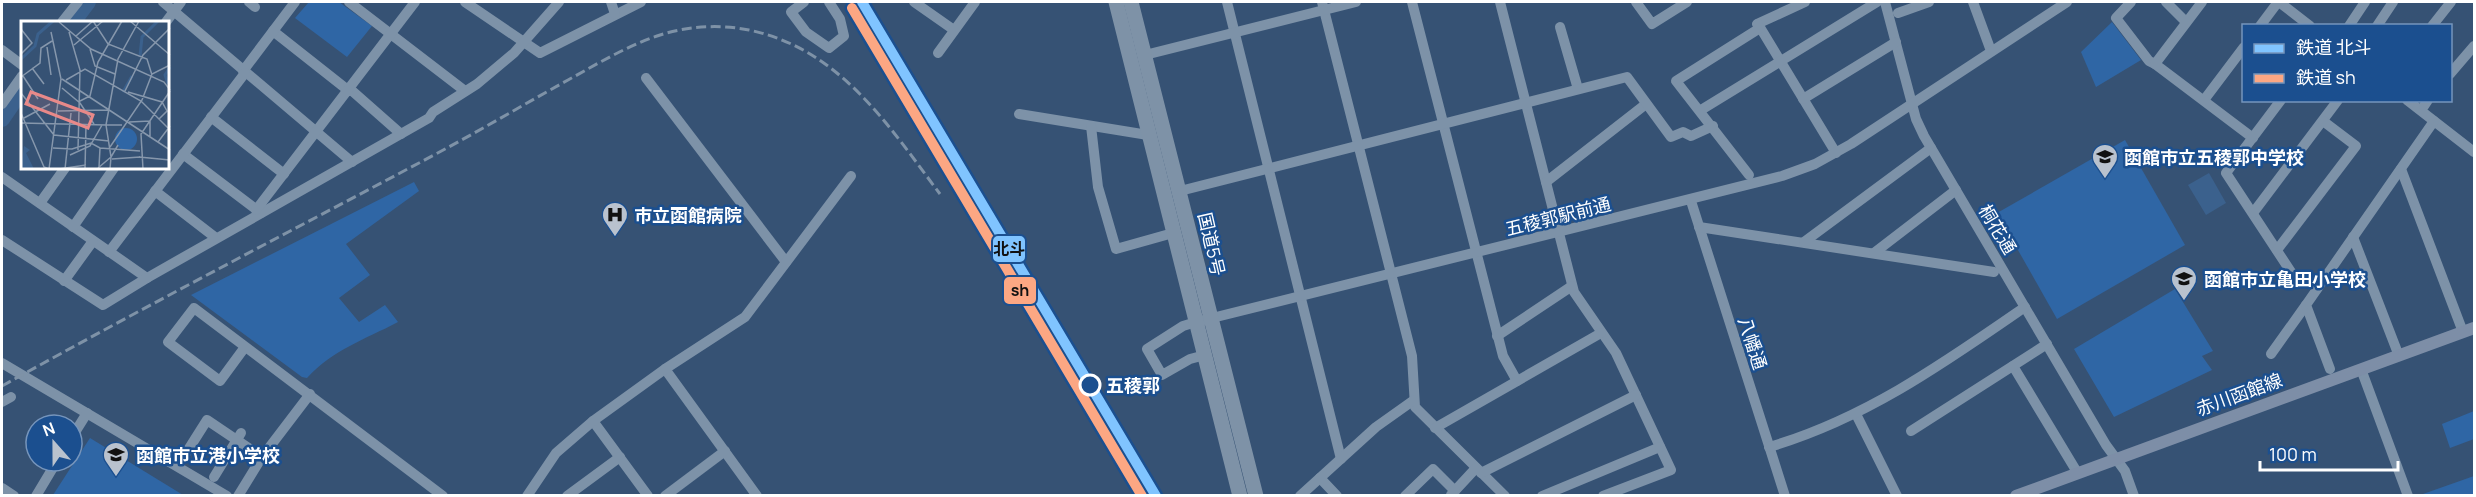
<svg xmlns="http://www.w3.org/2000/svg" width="2476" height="497" font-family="Manrope,'Noto Sans JP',sans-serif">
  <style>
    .green { fill: #2f66a5 }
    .water { fill: #3b618d }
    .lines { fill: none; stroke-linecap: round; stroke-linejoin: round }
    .river { stroke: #3b618d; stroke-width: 16 }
    .minor { stroke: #7d92a8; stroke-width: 10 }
    .major { stroke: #7d8ea7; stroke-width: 12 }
    .highway { stroke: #7e92a7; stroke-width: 15 }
    .rail { stroke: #7e92a7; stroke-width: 3; stroke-dasharray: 10 4.5; stroke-linecap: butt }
    .rail-1-casing { stroke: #1b4f8f; stroke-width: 15 }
    .rail-2-casing { stroke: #1b4f8f; stroke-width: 15 }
    .rail-1 { stroke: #80c4ff; stroke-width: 10 }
    .rail-2 { stroke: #fca783; stroke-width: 10 }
    .stop-dot { fill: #1b4f8f; stroke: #fff; stroke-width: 3 }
    .labels { text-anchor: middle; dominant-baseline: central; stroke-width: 5; stroke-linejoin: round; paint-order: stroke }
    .poi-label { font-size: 18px; font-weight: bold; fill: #fff; stroke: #1b4f8f; text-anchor: start }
    .street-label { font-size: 18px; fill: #fff; stroke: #1b4f8f }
    .stop-label { font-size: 18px; font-weight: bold; fill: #fff; stroke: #1b4f8f; text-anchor: start }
    .inset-river { fill: none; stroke: #3b618d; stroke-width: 3 }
    .inset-road { fill: none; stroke: #8697ac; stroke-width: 1.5 }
    .view { fill: #e88989; fill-opacity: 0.15; stroke: #e88989; stroke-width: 3 }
    .inset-edge { fill: none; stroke: #fff; stroke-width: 3 }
    .line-badge { stroke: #1b4f8f; stroke-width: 2 }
    .pale-badge-label { font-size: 16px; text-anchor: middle; font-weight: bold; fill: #111 }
  </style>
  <rect width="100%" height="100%" fill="#365274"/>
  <!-- green -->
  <g class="green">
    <path d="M309,2H339L372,26L347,57L295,18Z"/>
    <path d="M2112,22L2141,60L2096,87L2081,52Z"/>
    <path d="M2125,140L2185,245L2057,319L1997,213Z"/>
    <path d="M414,182L419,191L346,244L370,275L339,298L359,322L385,305L398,322C364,340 334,349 307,378L302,377L191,295Z"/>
    <path d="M2175,289L2213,351L2202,356L2212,370L2114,417L2074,349Z"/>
    <path d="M2474,411V439L2450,448L2442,424Z"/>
    <path d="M90,438L183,495H53Z"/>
    <path d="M2474,476V495L2423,494Z"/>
  </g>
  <!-- water -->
  <path class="water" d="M2209,173L2226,203L2206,215L2188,185Z"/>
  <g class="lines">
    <!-- river -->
    <g class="river">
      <path d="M73,22L88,2"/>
      <path d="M2,119L22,90"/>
    </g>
    <!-- minor -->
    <g class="minor">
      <path d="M163,2L352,162"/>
      <path d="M249,2L255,7"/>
      <path d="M349,2L465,91"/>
      <path d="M465,2L540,53L641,2"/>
      <path d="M611,2L615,14"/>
      <path d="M804,2L791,12L806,32L829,48L844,36L840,19L829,2"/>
      <path d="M914,2L954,30"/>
      <path d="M1227,2L1341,459"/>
      <path d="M1322,2L1412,356L1415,407L1505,496"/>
      <path d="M1412,2L1503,356L1517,381"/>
      <path d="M1500,2L1574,292L1616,353L1671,470L1603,496"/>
      <path d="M1636,2L1652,24L1687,2"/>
      <path d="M1885,2L1916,119L1924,136L2106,445L2125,471L2134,496"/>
      <path d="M1973,2L1991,51"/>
      <path d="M2131,2L2116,18L2149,61L2155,64"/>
      <path d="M2166,2L2186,22"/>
      <path d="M2202,2L2155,64L2253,138"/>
      <path d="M2279,2L2310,26"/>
      <path d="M1898,13L1929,2"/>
      <path d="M62,22L78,2"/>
      <path d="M166,22L181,2"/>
      <path d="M1757,24L1805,2"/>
      <path d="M1758,24L1836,153"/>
      <path d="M2260,26L2278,2"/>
      <path d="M2349,26L2365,2"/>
      <path d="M2377,26L2393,2"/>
      <path d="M2432,26L2451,2"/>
      <path d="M1560,27L1578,89"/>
      <path d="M273,31L349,91"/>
      <path d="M2,50L22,65"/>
      <path d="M938,53L975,2"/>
      <path d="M1145,55L1356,2"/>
      <path d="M243,71L295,2"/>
      <path d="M2450,74L2474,46"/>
      <path d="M646,78L786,262"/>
      <path d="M350,89L401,134"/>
      <path d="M1803,99L1896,42"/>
      <path d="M2204,100L2244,47"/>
      <path d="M2281,100L2226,173L2291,272"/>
      <path d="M2407,100L2474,152"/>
      <path d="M2,104L22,76"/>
      <path d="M2424,106L2428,100"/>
      <path d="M1701,110L1877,2"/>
      <path d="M1019,114L1148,135"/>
      <path d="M211,117L284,174"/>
      <path d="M1091,126L1098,187L1116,249L1173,233"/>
      <path d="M183,154L261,213"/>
      <path d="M2401,169L2463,332"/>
      <path d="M1749,175L1676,81L1760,28"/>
      <path d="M2,177L147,278L429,118L433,112L477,84L514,53L559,2"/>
      <path d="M1546,182L1646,104"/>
      <path d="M155,191L216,238"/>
      <path d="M1180,191L1627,77L1671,137L1683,132L1691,136L1713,126"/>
      <path d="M1691,201L1785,496"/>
      <path d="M40,203L65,168"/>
      <path d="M256,210L415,2"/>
      <path d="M2253,213L2338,100"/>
      <path d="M73,227L114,168"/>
      <path d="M1699,227L1994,272"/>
      <path d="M2353,237L2399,356"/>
      <path d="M2,240L103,305L147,278"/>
      <path d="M1804,242L1931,148"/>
      <path d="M2277,250L2356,146L2323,121"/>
      <path d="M109,252L245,73"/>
      <path d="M1874,253L1956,190"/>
      <path d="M64,281L93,241"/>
      <path d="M1497,336L1572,286"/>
      <path d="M245,347L220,381L168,342L194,308L443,496"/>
      <path d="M2271,354L2306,305"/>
      <path d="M1205,355L1190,359L1162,375L1147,349L1183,326L1196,322L1782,176L1815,164L1851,144L2067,2"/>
      <path d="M2,363L227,496"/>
      <path d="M2013,366L2077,472"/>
      <path d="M665,369L757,496"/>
      <path d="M2330,369L2306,305L2434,121"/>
      <path d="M2361,369L2408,496"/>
      <path d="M2,402L11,397"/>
      <path d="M1856,414L1897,496"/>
      <path d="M593,421L648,496"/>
      <path d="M1435,428L1601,333"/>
      <path d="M1911,431L2047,344"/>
      <path d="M72,437L87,413"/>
      <path d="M1769,447C1865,419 1944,363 2025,307"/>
      <path d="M183,458L207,420L262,457"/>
      <path d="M1481,473L1636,395"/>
      <path d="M214,477L241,433"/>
      <path d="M1320,478L1337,496"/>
      <path d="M2,488L14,496"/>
      <path d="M1451,495L1476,468"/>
      <path d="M36,496L57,461"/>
      <path d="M238,496L262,457L310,394"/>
      <path d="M527,496L556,453L593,421L665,369L745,317L851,176"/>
      <path d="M567,496L620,457"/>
      <path d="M665,496L725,451"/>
      <path d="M1300,496L1376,427L1414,400"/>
      <path d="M1405,496L1433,469L1455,491"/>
      <path d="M1542,496L1660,447"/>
    </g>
    <!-- major -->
    <path class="major" d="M2016,496L2474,328"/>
    <!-- highway -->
    <g class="highway">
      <path d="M1116,2L1240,496"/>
      <path d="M1131,2L1256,496"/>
    </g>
    <!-- rail -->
    <g class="rail">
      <path d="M850,2L1144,496"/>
      <path d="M2,386C144,307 289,232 434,155C479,131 523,105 568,80C597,64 625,47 657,36C686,26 719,24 749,30C840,49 888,125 940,194"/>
    </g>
    <defs>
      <path id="rail-1" d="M862,2L1156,496"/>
      <path id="rail-2" d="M852,8L1142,496"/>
    </defs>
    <!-- rail-1 casing -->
    <use href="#rail-1" class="rail-1-casing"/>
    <!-- rail-2 casing -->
    <use href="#rail-2" class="rail-2-casing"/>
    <!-- rail-1 -->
    <use href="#rail-1" class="rail-1"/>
    <!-- rail-2 -->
    <use href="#rail-2" class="rail-2"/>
  </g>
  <!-- icons -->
  <defs>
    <symbol id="school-pin" viewBox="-11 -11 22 30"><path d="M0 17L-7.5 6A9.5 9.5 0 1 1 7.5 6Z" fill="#b9c2ce" stroke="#1b4f8f"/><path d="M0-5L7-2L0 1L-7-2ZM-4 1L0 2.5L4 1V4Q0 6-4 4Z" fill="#111"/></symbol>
    <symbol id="hospital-pin" viewBox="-11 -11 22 30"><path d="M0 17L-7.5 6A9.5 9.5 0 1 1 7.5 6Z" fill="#b9c2ce" stroke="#1b4f8f"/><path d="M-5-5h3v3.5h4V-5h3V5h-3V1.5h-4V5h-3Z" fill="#111"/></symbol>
  </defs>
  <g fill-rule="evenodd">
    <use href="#school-pin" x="2090" y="142" width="30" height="40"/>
    <use href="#hospital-pin" x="600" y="200" width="30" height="40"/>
    <use href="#school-pin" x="2169" y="264" width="30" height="40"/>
    <use href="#school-pin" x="101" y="440" width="30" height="40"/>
  </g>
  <!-- markers -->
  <circle class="stop-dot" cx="1090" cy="385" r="10"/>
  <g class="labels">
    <!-- poi labels -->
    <g class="poi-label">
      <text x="2124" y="157">函館市立五稜郭中学校</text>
      <text x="634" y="215">市立函館病院</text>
      <text x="2204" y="279">函館市立亀田小学校</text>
      <text x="136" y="455">函館市立港小学校</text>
    </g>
    <!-- street labels -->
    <g class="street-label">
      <text transform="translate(1558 216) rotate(-14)">五稜郭駅前通</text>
      <text transform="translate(1998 229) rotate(59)">桐花通</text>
      <text transform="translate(1212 244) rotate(77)">国道5号</text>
      <text transform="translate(1753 343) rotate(72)">八幡通</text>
      <text transform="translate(2239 394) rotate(-20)">赤川函館線</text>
    </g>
    <!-- stop labels -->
    <g class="stop-label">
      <text x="1106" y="385">五稜郭</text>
    </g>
  </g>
  <!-- overview -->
  <g transform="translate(21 21)">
    <rect width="148" height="148" fill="#365274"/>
    <path d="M94 118a11 11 0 1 1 22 0a11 11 0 1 1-22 0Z" fill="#2f66a5"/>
    <path d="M3,125L9,129L5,132L13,148H0Z" fill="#3b618d"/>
    <path class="inset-river" d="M119,35L121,16L137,0M0,38L14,25L17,13L32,0M147,63L144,54L149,46M102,71L111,55"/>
    <path class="inset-road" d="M109,0L149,34M38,1L70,28L143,61L149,69M0,8L11,22L0,33M48,11L59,49L57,129M55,15L72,0L87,23L126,38L131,54M53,24L82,0M26,26L30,54M69,28L74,45L94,53M11,47L23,63M2,55L17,78M0,56L19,42L20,27L31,20M41,58L149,129M45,59L64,48L120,80L149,109M41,67L59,82L73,103M104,70L122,34L149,7M107,71L141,81L146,90L138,98M0,72L33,114L88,120M57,81L69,75L77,41L101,0M37,90L87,89M0,92L23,146L28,148M3,97L29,83M108,101L129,100V115M0,102L85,104M85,104L97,38L118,0M137,121L149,105M89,126L121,79L131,53L149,44M32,127L51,128L70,122L79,127L119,130M49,134L69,125L81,104M118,136L149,139M91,138L119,136M78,146L79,127M77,147L90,136L85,104H101M28,148L40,58L30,11M38,148L65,144M44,148L50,92M64,148L65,104M89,148L90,136L97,124M122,148L120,113L149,70"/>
    <path class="view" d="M10,71L72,94L67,107L5,83Z"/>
    <rect width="148" height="148" class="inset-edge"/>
  </g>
  <g class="line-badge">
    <rect x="992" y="235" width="34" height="28" rx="6" fill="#80c4ff"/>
    <rect x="1003" y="276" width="34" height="29" rx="6" fill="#fca783"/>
  </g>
  <g class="pale-badge-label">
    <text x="1009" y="255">北斗</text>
    <text x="1020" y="296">sh</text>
  </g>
  <!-- border -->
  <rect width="2476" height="497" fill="none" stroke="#ffffff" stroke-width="6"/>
  <!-- legend -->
  <rect x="2242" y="24" width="210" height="78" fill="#1b4f8f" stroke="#7695bc" stroke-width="1.5"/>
  <rect x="2254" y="44" width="30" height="9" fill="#80c4ff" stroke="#7695bc" stroke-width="1.5"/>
  <text x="2296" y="54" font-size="18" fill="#ffffff">鉄道 北斗</text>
  <rect x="2254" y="74" width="30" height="9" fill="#fca783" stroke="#7695bc" stroke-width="1.5"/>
  <text x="2296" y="84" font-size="18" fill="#ffffff">鉄道 sh</text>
  <!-- north arrow -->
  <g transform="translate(54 443) rotate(339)"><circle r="28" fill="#1b4f8f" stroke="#7695bc" stroke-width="1.5"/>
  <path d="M0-4.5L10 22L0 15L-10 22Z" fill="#b9c2ce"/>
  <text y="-9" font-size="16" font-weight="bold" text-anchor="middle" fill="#ffffff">N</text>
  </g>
  <!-- scale -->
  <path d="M2260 461v9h138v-9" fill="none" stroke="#ffffff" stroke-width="3"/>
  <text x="2269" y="461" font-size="18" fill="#ffffff" stroke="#1b4f8f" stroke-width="4.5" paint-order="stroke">100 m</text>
</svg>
